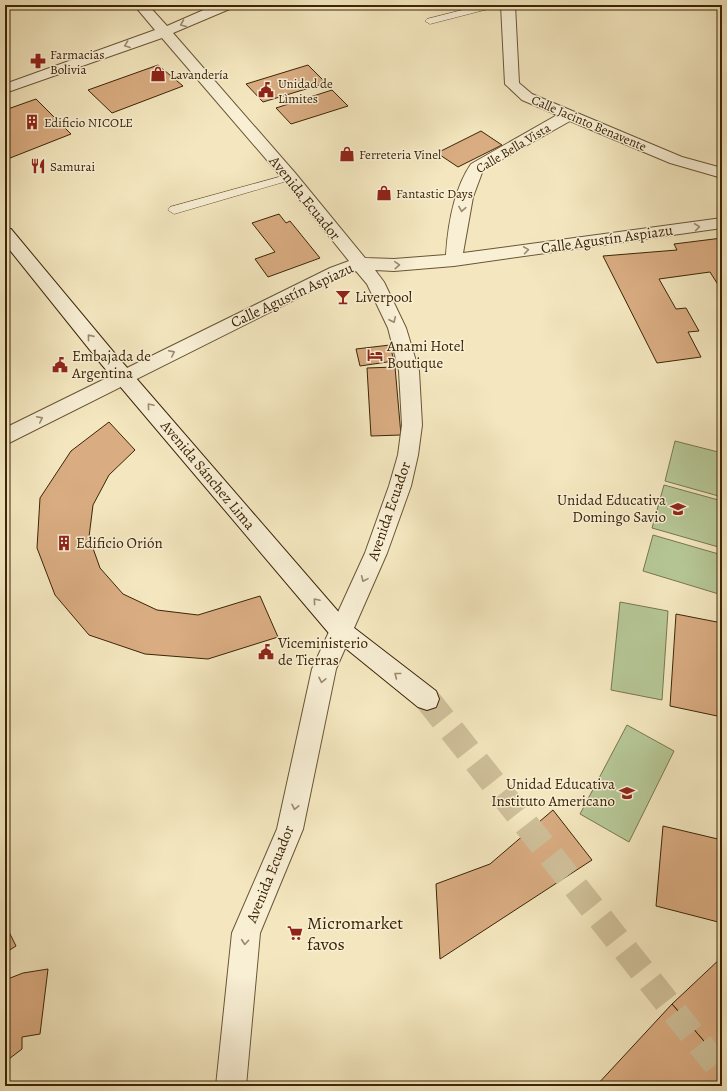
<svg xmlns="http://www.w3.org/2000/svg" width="727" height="1091" font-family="Alegreya,serif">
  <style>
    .green { fill: #b6c796; stroke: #78764e }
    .building { fill: #d9ac81; stroke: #3b2506 }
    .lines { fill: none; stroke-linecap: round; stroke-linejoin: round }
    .secondary-tunnel { stroke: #cfc09a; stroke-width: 26; stroke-dasharray: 26 14; stroke-linecap: butt }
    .lane-casing { stroke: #695634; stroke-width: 1 }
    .street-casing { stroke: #695634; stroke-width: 2 }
    .secondary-casing { stroke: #3b2506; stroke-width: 2 }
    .lane { fill: #f8efd5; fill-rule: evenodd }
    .street { fill: #f8efd5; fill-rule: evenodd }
    .secondary { fill: #f8efd5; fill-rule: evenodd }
    .oneway { stroke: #9a8a6e }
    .labels { text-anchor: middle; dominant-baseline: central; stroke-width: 3; stroke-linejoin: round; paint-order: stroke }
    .far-poi-label { font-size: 13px; fill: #3b2506; stroke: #f8efd5; text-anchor: start }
    .far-street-label { font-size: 13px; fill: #3b2506; stroke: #f8efd5 }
    .street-label { font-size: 15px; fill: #3b2506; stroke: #f8efd5 }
    .poi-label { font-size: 15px; fill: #3b2506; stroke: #f8efd5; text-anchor: start }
    .near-poi-label { font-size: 18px; fill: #3b2506; stroke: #f8efd5; text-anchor: start }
  </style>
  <rect width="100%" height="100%" fill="#f4e7bf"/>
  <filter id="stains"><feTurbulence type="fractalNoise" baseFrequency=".005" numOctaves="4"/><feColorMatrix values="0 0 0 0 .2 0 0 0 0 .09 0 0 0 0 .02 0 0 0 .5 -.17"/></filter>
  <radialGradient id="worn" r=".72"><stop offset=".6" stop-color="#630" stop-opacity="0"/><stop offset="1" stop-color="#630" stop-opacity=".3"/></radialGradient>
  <!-- green -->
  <g class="green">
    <path d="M675,441L722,453V497L665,481Z"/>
    <path d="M664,485L722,501V548L652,528Z"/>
    <path d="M653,535L722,555V595L643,571Z"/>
    <path d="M620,602L668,611L662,700L611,690Z"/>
    <path d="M627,725L674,751L629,842L580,814Z"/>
  </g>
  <!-- building -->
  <g class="building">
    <path d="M158,65L183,86L112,113L88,90Z"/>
    <path d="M308,65L326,83L263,102L246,84Z"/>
    <path d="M332,90L348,106L291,124L276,108Z"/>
    <path d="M36,99L71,134L5,160V110Z"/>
    <path d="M481,131L502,145L458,167L437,153Z"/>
    <path d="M279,214L286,223L290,221L320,258L268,277L255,259L275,252L252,223Z"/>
    <path d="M722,238V291L710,272L659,279L676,309L686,308L699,331L688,332L701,357L657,363L603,256L677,250L674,244Z"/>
    <path d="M390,345L394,361L360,366L356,349Z"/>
    <path d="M395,367L401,435L371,436L367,368Z"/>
    <path d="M109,422L135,450L109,475L93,505L89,537L100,568L123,594L157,610L198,615L260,596L278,637L208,659L145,654L89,635L55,595L37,548L40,498L71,451Z"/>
    <path d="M676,614L722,623V717L670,706Z"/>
    <path d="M553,810L592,860L440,959L436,884L490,864Z"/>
    <path d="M663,826L722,840V923L656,906Z"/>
    <path d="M5,924L16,946L5,953Z"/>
    <path d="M722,957V1062L672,1004Z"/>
    <path d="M48,969L40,1034L22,1037V1049L5,1062V980L23,973Z"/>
    <path d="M672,1004L722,1062V1086H596Z"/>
  </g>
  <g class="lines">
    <!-- secondary-tunnel -->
    <path class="secondary-tunnel" d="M427,699L722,1072"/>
    <defs>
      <g id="lane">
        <path d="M482,5H498L496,7L430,24L425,21L427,19Z"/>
        <path d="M290,174L296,177L294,179L174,214L168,210L170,207Z"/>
      </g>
      <path id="street" d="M134,5H148L167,26L215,5H234L232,8L173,33L296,174L365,258L394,259L446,255C448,224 454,189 471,164L557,115L522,100L505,84L501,5H515L519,83L532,94L682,157L722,168V178L670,163L570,121L483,170L473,197L463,253L722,218V228L454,266L394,271L375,270L384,282L406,328L419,371L422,425L418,455L411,486L387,553L336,669L303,829L260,933L246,1086H216L232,933L277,829L312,669L365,553L389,486L398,455L402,425L399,371L388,328L367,284L356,271L342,276L5,445V428L330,268L349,261L284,180L162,38L5,93V84L155,30Z"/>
      <path id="secondary" d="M5,228L11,229L116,355L349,624L436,691L439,699L436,707L427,710L418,707L333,638L102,365L5,244Z"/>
    </defs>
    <!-- lane casing -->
    <use href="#lane" class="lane-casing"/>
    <!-- street casing -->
    <use href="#street" class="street-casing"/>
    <!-- secondary casing -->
    <use href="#secondary" class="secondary-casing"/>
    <!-- lane -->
    <use href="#lane" class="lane"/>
    <!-- street -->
    <use href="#street" class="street"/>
    <!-- secondary -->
    <use href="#secondary" class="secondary"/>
  </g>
  <!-- one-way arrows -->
  <defs><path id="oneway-chevron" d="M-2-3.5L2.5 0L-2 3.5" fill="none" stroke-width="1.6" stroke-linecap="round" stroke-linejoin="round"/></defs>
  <g class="oneway">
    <use href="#oneway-chevron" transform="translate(183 24) rotate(157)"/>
    <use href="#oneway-chevron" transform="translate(127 45) rotate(160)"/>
    <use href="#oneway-chevron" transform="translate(462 209) rotate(100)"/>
    <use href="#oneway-chevron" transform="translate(697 227) rotate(-8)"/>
    <use href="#oneway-chevron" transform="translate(526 250) rotate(-8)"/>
    <use href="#oneway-chevron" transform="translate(397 265) rotate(-4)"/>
    <use href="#oneway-chevron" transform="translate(393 320) rotate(65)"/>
    <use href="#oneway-chevron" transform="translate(90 337) rotate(-129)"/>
    <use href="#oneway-chevron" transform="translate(172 353) rotate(-26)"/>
    <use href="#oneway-chevron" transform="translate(150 406) rotate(-130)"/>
    <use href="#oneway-chevron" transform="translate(40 419) rotate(-26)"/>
    <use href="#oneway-chevron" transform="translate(364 579) rotate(114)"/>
    <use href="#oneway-chevron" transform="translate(316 601) rotate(-130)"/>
    <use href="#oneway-chevron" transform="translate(397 675) rotate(-142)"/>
    <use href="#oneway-chevron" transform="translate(322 680) rotate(102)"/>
    <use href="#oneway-chevron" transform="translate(295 807) rotate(102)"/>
    <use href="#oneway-chevron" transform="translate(245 942) rotate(95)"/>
  </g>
  <!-- icons -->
  <defs>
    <symbol id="pharmacy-bare" viewBox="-9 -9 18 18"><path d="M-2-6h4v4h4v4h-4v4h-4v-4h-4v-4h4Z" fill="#8f2418" stroke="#f8efd5" stroke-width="2.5" paint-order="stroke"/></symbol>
    <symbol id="shop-bare" viewBox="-9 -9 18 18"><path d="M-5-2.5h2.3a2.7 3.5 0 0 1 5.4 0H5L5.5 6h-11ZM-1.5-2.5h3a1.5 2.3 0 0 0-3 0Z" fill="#8f2418" stroke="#f8efd5" stroke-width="2.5" paint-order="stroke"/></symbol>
    <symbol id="civic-bare" viewBox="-9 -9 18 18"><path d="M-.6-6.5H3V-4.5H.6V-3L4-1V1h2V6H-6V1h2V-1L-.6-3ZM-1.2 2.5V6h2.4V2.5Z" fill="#8f2418" stroke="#f8efd5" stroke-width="2.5" paint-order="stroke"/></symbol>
    <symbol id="building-bare" viewBox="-9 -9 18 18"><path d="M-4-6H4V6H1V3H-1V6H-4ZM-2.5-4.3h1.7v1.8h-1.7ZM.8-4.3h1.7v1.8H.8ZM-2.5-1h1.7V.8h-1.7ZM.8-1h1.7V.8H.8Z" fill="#8f2418" stroke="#f8efd5" stroke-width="2.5" paint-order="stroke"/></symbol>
    <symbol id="restaurant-bare" viewBox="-9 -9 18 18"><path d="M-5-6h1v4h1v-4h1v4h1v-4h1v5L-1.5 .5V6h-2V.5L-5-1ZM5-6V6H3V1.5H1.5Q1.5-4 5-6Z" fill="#8f2418" stroke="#f8efd5" stroke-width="2.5" paint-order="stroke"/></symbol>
    <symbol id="bar-bare" viewBox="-9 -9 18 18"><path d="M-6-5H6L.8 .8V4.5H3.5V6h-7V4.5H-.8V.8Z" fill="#8f2418" stroke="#f8efd5" stroke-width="2.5" paint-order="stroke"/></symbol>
    <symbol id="hotel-bare" viewBox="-9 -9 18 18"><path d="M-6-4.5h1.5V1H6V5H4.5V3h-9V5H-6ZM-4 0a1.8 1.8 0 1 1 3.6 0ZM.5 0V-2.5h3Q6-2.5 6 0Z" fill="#8f2418" stroke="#f8efd5" stroke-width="2.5" paint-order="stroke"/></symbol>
    <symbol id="school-bare" viewBox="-9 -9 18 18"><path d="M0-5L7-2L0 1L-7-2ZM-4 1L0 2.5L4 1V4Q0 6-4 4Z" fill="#8f2418" stroke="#f8efd5" stroke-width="2.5" paint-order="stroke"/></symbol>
    <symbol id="supermarket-bare" viewBox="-9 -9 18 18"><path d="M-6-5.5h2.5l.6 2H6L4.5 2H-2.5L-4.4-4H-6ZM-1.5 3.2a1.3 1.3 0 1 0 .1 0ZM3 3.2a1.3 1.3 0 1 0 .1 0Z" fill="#8f2418" stroke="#f8efd5" stroke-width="2.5" paint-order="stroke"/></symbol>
  </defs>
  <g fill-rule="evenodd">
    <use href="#pharmacy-bare" x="27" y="50" width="22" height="22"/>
    <use href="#shop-bare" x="147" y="63" width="22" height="22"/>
    <use href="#civic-bare" x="255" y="79" width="22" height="22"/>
    <use href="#building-bare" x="21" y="111" width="22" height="22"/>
    <use href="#shop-bare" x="336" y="143" width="22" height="22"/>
    <use href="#restaurant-bare" x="27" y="155" width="22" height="22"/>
    <use href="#shop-bare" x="373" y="182" width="22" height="22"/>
    <use href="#bar-bare" x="332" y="286" width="22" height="22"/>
    <use href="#hotel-bare" x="364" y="344" width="22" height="22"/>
    <use href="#civic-bare" x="49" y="354" width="22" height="22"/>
    <use href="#school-bare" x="667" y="498" width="22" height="22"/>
    <use href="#building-bare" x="53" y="532" width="22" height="22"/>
    <use href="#civic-bare" x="255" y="641" width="22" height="22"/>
    <use href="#school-bare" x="616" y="782" width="22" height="22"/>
    <use href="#supermarket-bare" x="284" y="922" width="22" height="22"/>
  </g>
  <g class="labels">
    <!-- far-poi labels -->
    <g class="far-poi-label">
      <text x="50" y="54">Farmacias<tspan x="50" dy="15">Bolivia</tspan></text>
      <text x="170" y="74">Lavandería</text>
      <text x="278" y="83">Unidad de<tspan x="278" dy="15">Lìmites</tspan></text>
      <text x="44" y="122">Edificio NICOLE</text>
      <text x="359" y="154">Ferreteria Vinel</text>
      <text x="50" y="166">Samurai</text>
      <text x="396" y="193">Fantastic Days</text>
    </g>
    <!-- far-street labels -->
    <g class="far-street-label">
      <text transform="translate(589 123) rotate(23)">Calle Jacinto Benavente</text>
      <text transform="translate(513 148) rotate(-31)">Calle Bella Vista</text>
    </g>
    <!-- street labels -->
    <g class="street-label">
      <text transform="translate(305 198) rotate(51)">Avenida Ecuador</text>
      <text transform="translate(607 239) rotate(-8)">Calle Agustín Aspiazu</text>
      <text transform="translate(292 295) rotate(-25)">Calle Agustín Aspiazu</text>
      <text transform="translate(208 475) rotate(50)">Avenida Sánchez Lima</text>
      <text transform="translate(389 511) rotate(-71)">Avenida Ecuador</text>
      <text transform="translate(270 874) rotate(-68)">Avenida Ecuador</text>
    </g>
    <!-- poi labels -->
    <g class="poi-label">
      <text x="355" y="297">Liverpool</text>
      <text x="387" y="346">Anami Hotel<tspan x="387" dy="17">Boutique</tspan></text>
      <text x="72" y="356">Embajada de<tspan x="72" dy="17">Argentina</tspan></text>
      <text x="666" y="500" text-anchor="end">Unidad Educativa<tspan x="666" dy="17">Domingo Savio</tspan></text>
      <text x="76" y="543">Edificio Orión</text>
      <text x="278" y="643">Viceministerio<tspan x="278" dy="17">de Tierras</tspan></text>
      <text x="615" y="784" text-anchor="end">Unidad Educativa<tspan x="615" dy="17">Instituto Americano</tspan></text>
    </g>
    <!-- near-poi labels -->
    <g class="near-poi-label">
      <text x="307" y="923">Micromarket<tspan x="307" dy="21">favos</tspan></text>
    </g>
  </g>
  <!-- margin -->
  <rect width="727" height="1091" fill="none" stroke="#f4e7bf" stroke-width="20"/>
  <rect x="6" y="6" width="715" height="1079" fill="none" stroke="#3b2506" stroke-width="2"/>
  <rect x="10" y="10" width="707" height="1071" fill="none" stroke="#3b2506"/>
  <rect width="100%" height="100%" filter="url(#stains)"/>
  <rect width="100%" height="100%" fill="url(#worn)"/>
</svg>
